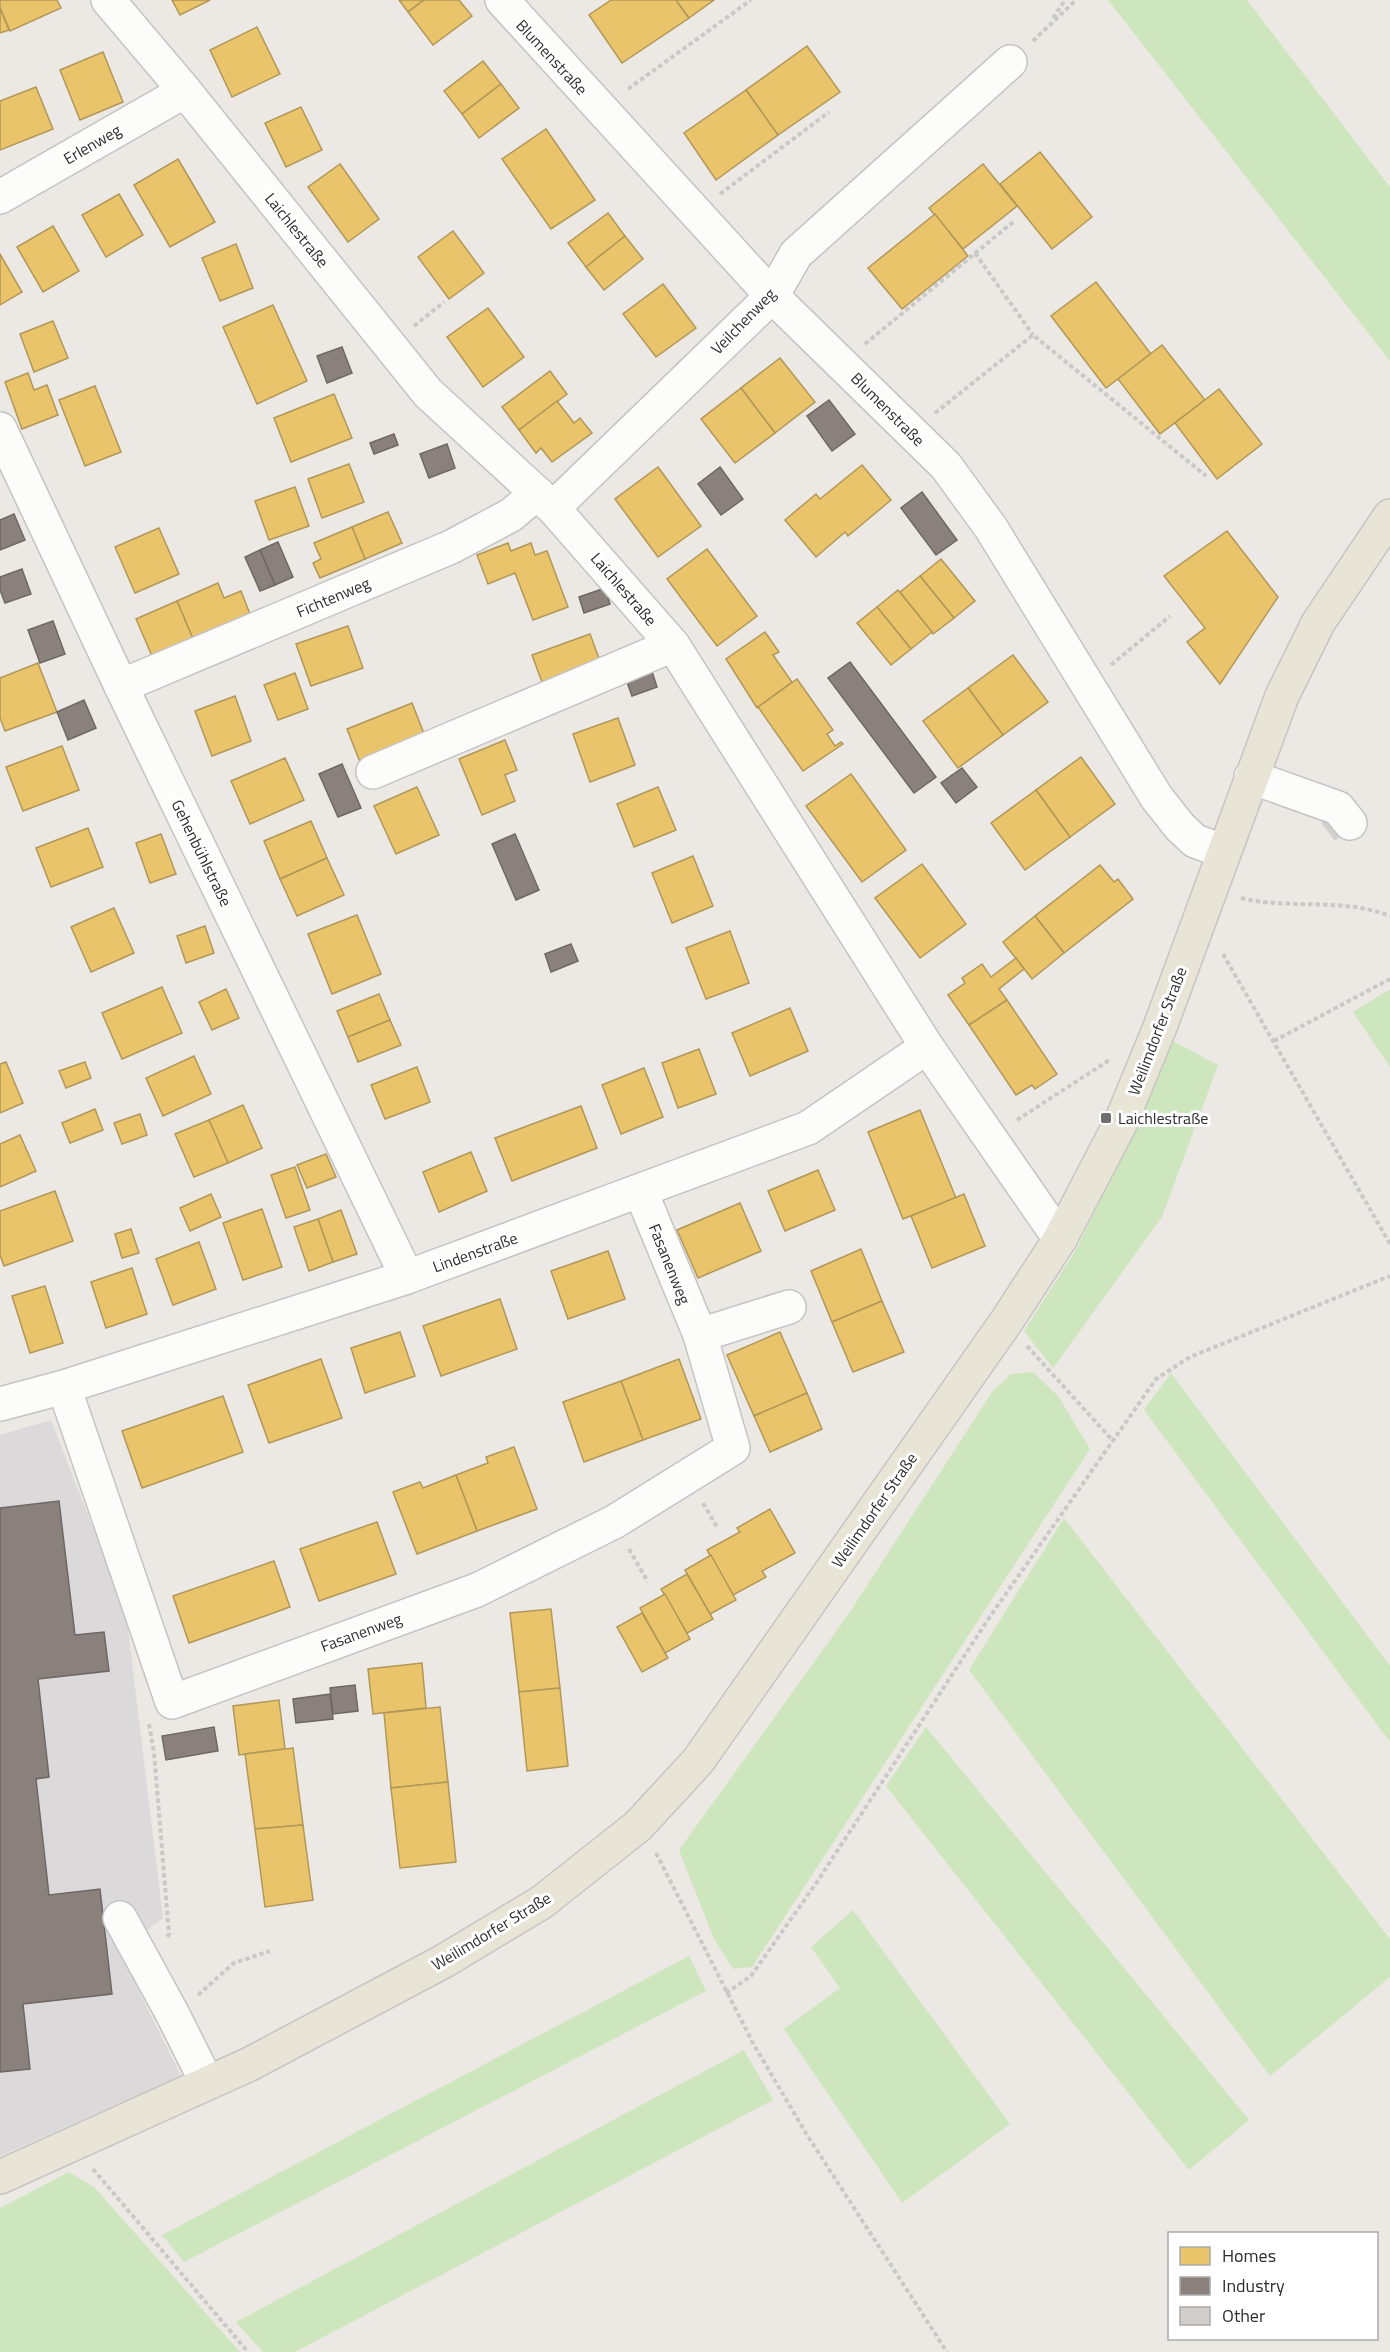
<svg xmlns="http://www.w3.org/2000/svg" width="1390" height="2352" font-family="'Titillium Web',sans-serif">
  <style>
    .industrial { fill: #dcd9db }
    .green { fill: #cee6be }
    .homes { fill: #e9c46a; stroke: #b19758; stroke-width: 1.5 }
    .industry { fill: #8a817c; stroke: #6e6865; stroke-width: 1.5 }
    .building { fill: #d1cecb; stroke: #d7d4d0; stroke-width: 1.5 }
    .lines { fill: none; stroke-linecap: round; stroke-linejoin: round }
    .minor-casing { stroke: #c5c4c5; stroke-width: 36 }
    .major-casing { stroke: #c6c5c4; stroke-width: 36 }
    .path { stroke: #c9c9c8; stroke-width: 4; stroke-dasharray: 4.5 3; stroke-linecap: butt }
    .minor { stroke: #fcfcfb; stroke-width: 33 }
    .major { stroke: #e8e4d6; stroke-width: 33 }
    .poi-dot { fill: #706f6e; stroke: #fff; stroke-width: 2 }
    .labels { text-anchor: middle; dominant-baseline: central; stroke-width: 6; stroke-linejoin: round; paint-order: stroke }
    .street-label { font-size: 16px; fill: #2e2e2e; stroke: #fff }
    .poi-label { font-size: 16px; fill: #2e2e2e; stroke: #fff; text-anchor: start }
  </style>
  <rect width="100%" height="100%" fill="#ece8e4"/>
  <!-- industrial -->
  <path class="industrial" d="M51,1420L126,1613L163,1918L119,1951L181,2076L0,2156V1435Z"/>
  <!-- green -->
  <g class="green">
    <path d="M1108,0H1247L1390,187V361Z"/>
    <path d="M1390,989V1067L1353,1012Z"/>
    <path d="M1173,1041L1218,1065L1162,1217L1053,1368L1024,1331L1076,1250L1124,1152Z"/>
    <path d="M1033,1372L1058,1396L1090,1449L752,1967L733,1969L714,1939L679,1850L848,1615L992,1392L1011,1374Z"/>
    <path d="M1171,1373L1390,1666V1742L1144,1410Z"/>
    <path d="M1064,1518L1390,1939V1977L1270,2076L969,1670Z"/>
    <path d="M926,1727L1249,2120L1189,2170L886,1786Z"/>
    <path d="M853,1910L1010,2124L902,2203L784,2029L840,1988L811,1947Z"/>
    <path d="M689,1956L706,1991L184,2262L162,2235Z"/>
    <path d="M744,2050L773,2100L295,2352H263L236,2322Z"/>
    <path d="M69,2172L95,2188L240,2352H0V2208Z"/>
  </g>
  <!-- homes -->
  <g class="homes">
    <path d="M0,0H57L61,8L10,31L0,8Z"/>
    <path d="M172,0H210L180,15Z"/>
    <path d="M399,0H424L408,12Z"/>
    <path d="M424,0H459L472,16L433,45L408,12Z"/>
    <path d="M611,0H676L689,18L622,63L589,15Z"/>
    <path d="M676,0H714L689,18Z"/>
    <path d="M0,8L9,30L0,33Z"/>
    <path d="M257,27L280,74L232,97L210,50Z"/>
    <path d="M807,46L840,92L778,135L746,90Z"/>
    <path d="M103,52L123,102L80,120L60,70Z"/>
    <path d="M483,61L501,84L462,114L444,91Z"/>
    <path d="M501,84L519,108L479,138L462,114Z"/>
    <path d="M36,87L53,129L0,150V101Z"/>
    <path d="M746,90L778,135L716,180L684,133Z"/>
    <path d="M301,107L322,150L286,167L265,123Z"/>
    <path d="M546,129L595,200L551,229L502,159Z"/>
    <path d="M1040,152L1092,217L1052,249L1000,184Z"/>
    <path d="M178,159L215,222L170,247L134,185Z"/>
    <path d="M340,164L379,219L348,242L308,187Z"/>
    <path d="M983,164L1017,206L963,249L929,208Z"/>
    <path d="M119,194L143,235L106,257L82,215Z"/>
    <path d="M608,213L625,236L586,267L568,243Z"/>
    <path d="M935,214L968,256L902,309L868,268Z"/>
    <path d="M53,226L79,271L43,292L17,247Z"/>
    <path d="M453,231L484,273L449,299L418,257Z"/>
    <path d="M625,236L643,259L604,290L586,267Z"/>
    <path d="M236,244L253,288L220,301L202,258Z"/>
    <path d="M0,254L22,292L0,305Z"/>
    <path d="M1096,282L1151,354L1106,388L1051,316Z"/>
    <path d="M663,284L696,328L656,357L623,314Z"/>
    <path d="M273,305L307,381L257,404L223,327Z"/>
    <path d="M488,308L524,357L483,387L447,337Z"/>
    <path d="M53,321L68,358L34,372L20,334Z"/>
    <path d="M1162,345L1205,400L1160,434L1118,379Z"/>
    <path d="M780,358L815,402L775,433L741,388Z"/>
    <path d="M550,371L567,394L519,430L502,407Z"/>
    <path d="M28,373L34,390L47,385L58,415L22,429L5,382Z"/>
    <path d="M95,386L121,452L85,466L59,400Z"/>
    <path d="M741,388L775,433L735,463L701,419Z"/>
    <path d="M1219,389L1262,444L1217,479L1175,423Z"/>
    <path d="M334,394L352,438L291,462L274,418Z"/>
    <path d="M557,401L574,423L580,418L592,433L552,462L541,448L536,453L519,430Z"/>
    <path d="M349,464L364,502L322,518L308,479Z"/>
    <path d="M862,465L891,500L848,536L845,532L816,557L785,520L816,494L820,499Z"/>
    <path d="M658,467L701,526L658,557L615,499Z"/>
    <path d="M295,487L309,526L269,540L255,501Z"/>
    <path d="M388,512L402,543L365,559L352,527Z"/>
    <path d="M352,527L365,559L320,578L313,563L321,559L314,543Z"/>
    <path d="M159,528L179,574L135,593L115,547Z"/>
    <path d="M1227,531L1278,597L1220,684L1187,642L1205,628L1164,576Z"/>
    <path d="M508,543L511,551L531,543L535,555L547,551L568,607L533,620L515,573L488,584L477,555Z"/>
    <path d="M707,549L757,616L717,646L667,579Z"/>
    <path d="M941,559L975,601L954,618L920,576Z"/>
    <path d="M920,576L954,618L933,634L900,592Z"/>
    <path d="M218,583L224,598L241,591L250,614L193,639L177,601Z"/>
    <path d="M898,590L932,632L911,649L877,607Z"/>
    <path d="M177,601L193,639L152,656L136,619Z"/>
    <path d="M877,607L911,649L891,665L857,623Z"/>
    <path d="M348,626L363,668L311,686L296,644Z"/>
    <path d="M765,632L779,652L773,655L792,682L757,708L726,659Z"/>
    <path d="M590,634L604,672L546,693L532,655Z"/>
    <path d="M1013,655L1048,702L1003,735L968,688Z"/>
    <path d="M38,663L57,712L5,731L0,718V678Z"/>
    <path d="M295,673L308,709L278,720L264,685Z"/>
    <path d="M797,679L833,730L827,734L835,746L841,742L843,744L803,771L758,707Z"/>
    <path d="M968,688L1003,735L958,768L923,721Z"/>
    <path d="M235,696L251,741L212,756L195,711Z"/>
    <path d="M412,703L425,736L360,762L347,729Z"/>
    <path d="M618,718L635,765L590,782L573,734Z"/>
    <path d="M505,740L517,770L505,775L515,801L482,815L459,759Z"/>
    <path d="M62,746L79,790L23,811L6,767Z"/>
    <path d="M1081,757L1115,804L1070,837L1036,790Z"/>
    <path d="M285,758L304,800L250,824L231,781Z"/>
    <path d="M851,774L906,850L862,882L806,806Z"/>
    <path d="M417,787L439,835L396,854L374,806Z"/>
    <path d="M658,787L676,830L634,847L617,804Z"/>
    <path d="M1036,790L1070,837L1025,870L991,823Z"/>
    <path d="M311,821L327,858L280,879L264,841Z"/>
    <path d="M88,828L103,867L51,887L36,848Z"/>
    <path d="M161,834L176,874L150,883L136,843Z"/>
    <path d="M693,856L713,906L672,923L652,873Z"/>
    <path d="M327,858L344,895L297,916L280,879Z"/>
    <path d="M922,864L966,924L920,958L875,898Z"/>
    <path d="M1100,865L1114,882L1118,879L1133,899L1064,953L1035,916Z"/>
    <path d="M114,908L134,953L91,972L71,927Z"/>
    <path d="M357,915L381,974L332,994L308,934Z"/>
    <path d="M1035,916L1064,953L1032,979L1003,942Z"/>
    <path d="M205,926L214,953L186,963L177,936Z"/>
    <path d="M730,931L749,983L706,999L686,948Z"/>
    <path d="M1016,958L1024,969L999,989L1007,1000L969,1025L948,995L965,983L962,978L982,964L991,977Z"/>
    <path d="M162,987L182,1033L122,1059L102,1013Z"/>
    <path d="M226,989L239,1018L212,1030L199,1002Z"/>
    <path d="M379,994L390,1020L348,1037L337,1011Z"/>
    <path d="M1007,1000L1057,1074L1035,1089L1032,1085L1016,1095L969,1025Z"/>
    <path d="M790,1008L808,1051L750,1076L732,1033Z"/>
    <path d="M390,1020L401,1045L358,1062L348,1037Z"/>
    <path d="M699,1049L716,1094L678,1108L662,1063Z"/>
    <path d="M194,1056L211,1094L163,1116L146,1078Z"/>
    <path d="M6,1062L23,1103L0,1113V1064Z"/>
    <path d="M85,1062L91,1078L66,1088L59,1071Z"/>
    <path d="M417,1067L430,1102L385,1119L371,1085Z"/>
    <path d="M644,1068L663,1117L621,1134L602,1085Z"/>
    <path d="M243,1105L262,1148L228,1163L209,1120Z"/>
    <path d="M581,1106L597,1148L512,1181L495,1138Z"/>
    <path d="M95,1109L103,1130L70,1143L62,1123Z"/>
    <path d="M920,1110L956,1198L903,1219L868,1132Z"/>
    <path d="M140,1114L147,1135L122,1144L114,1123Z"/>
    <path d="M209,1120L228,1163L194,1177L175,1134Z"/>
    <path d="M20,1135L36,1171L0,1187V1144Z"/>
    <path d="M471,1152L487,1191L439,1212L423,1172Z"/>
    <path d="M326,1154L336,1177L307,1188L297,1165Z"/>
    <path d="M295,1167L310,1210L286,1218L271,1175Z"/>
    <path d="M818,1170L835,1210L785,1231L768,1191Z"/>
    <path d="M55,1191L73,1241L4,1266L0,1255V1211Z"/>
    <path d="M211,1194L221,1217L190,1231L180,1208Z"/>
    <path d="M964,1194L985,1246L932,1268L911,1216Z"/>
    <path d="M740,1203L761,1251L698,1278L677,1230Z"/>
    <path d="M262,1209L282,1267L243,1280L223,1223Z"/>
    <path d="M341,1210L357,1254L333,1262L318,1219Z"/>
    <path d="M318,1219L333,1262L309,1271L294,1227Z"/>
    <path d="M131,1229L139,1253L122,1258L115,1234Z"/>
    <path d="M199,1242L216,1289L173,1305L156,1259Z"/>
    <path d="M861,1249L882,1301L832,1322L811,1271Z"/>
    <path d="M608,1251L625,1299L568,1319L551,1271Z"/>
    <path d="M132,1268L147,1314L106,1328L91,1282Z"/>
    <path d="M45,1286L63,1343L30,1353L12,1296Z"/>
    <path d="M500,1299L517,1349L441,1376L423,1326Z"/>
    <path d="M882,1301L904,1352L853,1372L832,1322Z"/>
    <path d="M400,1332L415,1376L365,1393L351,1348Z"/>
    <path d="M780,1332L807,1393L754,1416L727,1355Z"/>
    <path d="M321,1359L342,1418L269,1443L248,1385Z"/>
    <path d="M679,1359L701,1419L643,1440L621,1381Z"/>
    <path d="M621,1381L643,1440L584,1462L563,1402Z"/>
    <path d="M807,1393L822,1429L770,1452L754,1416Z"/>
    <path d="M223,1396L243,1452L142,1488L122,1431Z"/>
    <path d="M514,1447L537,1509L477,1531L456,1475L488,1463L486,1457Z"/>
    <path d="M456,1475L477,1531L417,1554L393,1492L420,1482L423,1488Z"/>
    <path d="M770,1509L795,1553L762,1571L766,1577L733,1595L707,1550L740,1532L737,1528Z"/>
    <path d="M377,1522L396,1574L319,1601L300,1549Z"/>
    <path d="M711,1555L736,1600L710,1614L685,1570Z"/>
    <path d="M274,1561L290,1607L189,1643L173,1596Z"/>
    <path d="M687,1574L713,1619L687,1633L661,1589Z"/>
    <path d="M665,1594L690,1639L665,1653L640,1608Z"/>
    <path d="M551,1609L560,1688L519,1692L510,1613Z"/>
    <path d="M642,1613L668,1658L642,1672L617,1627Z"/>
    <path d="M422,1663L426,1708L373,1714L368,1669Z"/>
    <path d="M560,1688L568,1766L527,1771L519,1692Z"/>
    <path d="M279,1700L285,1749L239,1755L233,1706Z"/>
    <path d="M440,1707L448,1782L391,1788L384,1713Z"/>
    <path d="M293,1748L303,1825L255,1829L245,1754Z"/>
    <path d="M448,1782L456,1862L400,1868L391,1788Z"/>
    <path d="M303,1825L313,1900L265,1907L255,1829Z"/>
  </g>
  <!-- industry -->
  <g class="industry">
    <path d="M342,347L352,373L327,383L317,356Z"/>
    <path d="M829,400L855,434L832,451L807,416Z"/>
    <path d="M394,434L398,445L374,454L370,443Z"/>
    <path d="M447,444L455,468L429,478L420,454Z"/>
    <path d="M720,467L743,499L721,515L698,484Z"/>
    <path d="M922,492L957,540L936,555L901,508Z"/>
    <path d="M14,514L25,540L0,550V520Z"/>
    <path d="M278,542L293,577L275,585L260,550Z"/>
    <path d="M260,550L275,585L260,591L245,557Z"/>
    <path d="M22,569L31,594L5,603L0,590V577Z"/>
    <path d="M605,588L610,604L584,613L579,597Z"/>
    <path d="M53,621L65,654L40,663L28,630Z"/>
    <path d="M649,662L657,687L632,696L623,671Z"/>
    <path d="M850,662L936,777L914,793L828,678Z"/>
    <path d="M84,700L96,728L68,740L57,712Z"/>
    <path d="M342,764L361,808L338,817L319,774Z"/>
    <path d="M962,768L977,787L956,803L941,783Z"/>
    <path d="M515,834L539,890L516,900L492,844Z"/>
    <path d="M571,944L578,961L551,972L545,954Z"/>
    <path d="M59,1501L75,1635L104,1632L109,1671L38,1679L49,1777L36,1779L49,1895L100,1889L112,1994L23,2004L30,2069L0,2072V1508Z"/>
    <path d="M355,1685L358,1711L333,1714L330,1688Z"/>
    <path d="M330,1694L333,1719L296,1723L293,1699Z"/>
    <path d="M214,1727L218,1751L166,1760L162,1736Z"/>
  </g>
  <!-- building -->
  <path class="building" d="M1335,814L1348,830L1335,840L1322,823Z"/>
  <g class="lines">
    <defs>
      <g id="minor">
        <path d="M108,0L185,91L428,393L553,508L673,645L927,1047L1060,1239"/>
        <path d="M502,0L772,296L946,466L991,528L1157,798L1180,827L1195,841L1223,851"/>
        <path d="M0,197L185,91"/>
        <path d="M0,429L121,686L407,1277"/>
        <path d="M553,508L772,296L796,254L1010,62"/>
        <path d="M121,686L451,547L511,515L537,493"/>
        <path d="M373,772L673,645"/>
        <path d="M1251,777L1338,808L1350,823"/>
        <path d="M700,1335L789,1307"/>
        <path d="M64,1387L172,1702L477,1590L614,1522L733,1448L700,1335L641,1192"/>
        <path d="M0,1404L64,1387L407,1277L808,1128L927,1047"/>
        <path d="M120,1918L172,2013L207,2083"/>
      </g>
      <path id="major" d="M0,2177L250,2064L444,1961L542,1902L638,1826L698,1761L1008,1319L1060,1239L1120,1124L1160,1027L1282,696L1318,623L1390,516"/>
    </defs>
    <!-- minor casing -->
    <use href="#minor" class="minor-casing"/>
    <!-- major casing -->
    <use href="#major" class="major-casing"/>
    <!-- path -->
    <g class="path">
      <path d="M1053,18L1065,0"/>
      <path d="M1033,41L1076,0"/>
      <path d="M628,89L751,0"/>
      <path d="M720,194L829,112"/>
      <path d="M975,253L1033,335"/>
      <path d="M414,326L444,302"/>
      <path d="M865,344L1013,222"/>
      <path d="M935,413L1033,335L1206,476"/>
      <path d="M1111,665L1170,616"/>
      <path d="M1241,898C1290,910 1342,897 1390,916"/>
      <path d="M1223,954L1390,1244"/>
      <path d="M1274,1041L1390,979"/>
      <path d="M1017,1120L1111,1059"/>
      <path d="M1027,1346L1113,1441"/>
      <path d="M703,1503L718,1529"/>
      <path d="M629,1549L648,1582"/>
      <path d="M149,1724L154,1752L169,1934L167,1937"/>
      <path d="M656,1853L754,2045L807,2135L947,2352"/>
      <path d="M726,1993L751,1976L817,1882L989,1618L1156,1379L1190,1357L1390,1276"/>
      <path d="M198,1995L234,1963L270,1951"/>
      <path d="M93,2169L248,2352"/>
    </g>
    <!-- minor -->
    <use href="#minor" class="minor"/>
    <!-- major -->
    <use href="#major" class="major"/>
  </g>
  <!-- markers -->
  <rect class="poi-dot" x="1100" y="1112" width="12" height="12" rx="3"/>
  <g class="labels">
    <!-- street labels -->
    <g class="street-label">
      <text transform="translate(552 57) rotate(47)">Blumenstraße</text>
      <text transform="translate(92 144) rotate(-30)">Erlenweg</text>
      <text transform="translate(297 230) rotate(51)">Laichlestraße</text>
      <text transform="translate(743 321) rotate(-46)">Veilchenweg</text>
      <text transform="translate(888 409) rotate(45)">Blumenstraße</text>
      <text transform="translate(624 589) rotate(49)">Laichlestraße</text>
      <text transform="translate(333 597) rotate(-23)">Fichtenweg</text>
      <text transform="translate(202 853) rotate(64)">Gehenbühlstraße</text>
      <text transform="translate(1157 1031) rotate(-69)">Weilimdorfer Straße</text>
      <text transform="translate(475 1252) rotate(-20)">Lindenstraße</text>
      <text transform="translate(670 1264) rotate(68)">Fasanenweg</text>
      <text transform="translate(874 1510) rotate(-55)">Weilimdorfer Straße</text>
      <text transform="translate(361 1632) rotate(-20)">Fasanenweg</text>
      <text transform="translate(491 1931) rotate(-31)">Weilimdorfer Straße</text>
    </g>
    <!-- poi labels -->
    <g class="poi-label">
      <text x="1118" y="1118">Laichlestraße</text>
    </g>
  </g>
  <!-- legend -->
  <rect x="1168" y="2232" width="210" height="108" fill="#ffffff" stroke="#ababab" stroke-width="1.5"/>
  <rect x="1180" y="2247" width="30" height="18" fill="#e9c46a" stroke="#ababab" stroke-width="1.5"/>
  <text x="1222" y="2262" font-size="18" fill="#2e2e2e">Homes</text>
  <rect x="1180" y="2277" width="30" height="18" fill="#8a817c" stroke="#ababab" stroke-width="1.5"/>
  <text x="1222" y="2292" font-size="18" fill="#2e2e2e">Industry</text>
  <rect x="1180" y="2307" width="30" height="18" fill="#d1cecb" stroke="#ababab" stroke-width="1.5"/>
  <text x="1222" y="2322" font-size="18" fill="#2e2e2e">Other</text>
</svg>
